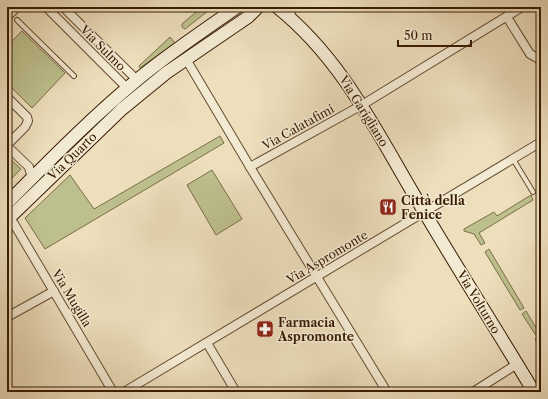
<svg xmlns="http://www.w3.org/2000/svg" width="548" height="399" font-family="'Libre Caslon Text',serif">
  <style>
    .green { fill: #bdc08d; stroke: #7b6e48 }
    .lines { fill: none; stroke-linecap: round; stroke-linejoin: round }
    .lane-casing { stroke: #664c30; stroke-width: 6 }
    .street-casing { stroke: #664c30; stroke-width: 10 }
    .secondary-casing { stroke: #391b02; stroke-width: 14 }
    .lane { stroke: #f3ead3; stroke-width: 4 }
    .street { stroke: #f3ead3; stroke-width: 8 }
    .secondary { stroke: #f3ead3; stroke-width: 12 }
    .labels { text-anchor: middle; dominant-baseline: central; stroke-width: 3; stroke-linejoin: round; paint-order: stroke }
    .street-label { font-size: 12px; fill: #391b02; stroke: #f3ead3 }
    .poi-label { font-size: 12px; font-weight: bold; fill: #391b02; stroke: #f3ead3; text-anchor: start }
  </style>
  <rect width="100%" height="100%" fill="#eddebc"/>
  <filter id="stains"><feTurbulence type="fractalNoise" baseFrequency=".005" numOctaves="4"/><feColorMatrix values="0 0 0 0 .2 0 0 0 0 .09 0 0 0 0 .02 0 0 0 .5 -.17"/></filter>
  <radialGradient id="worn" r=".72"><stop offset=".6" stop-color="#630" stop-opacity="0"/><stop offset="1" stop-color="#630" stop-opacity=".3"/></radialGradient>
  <!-- green -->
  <g class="green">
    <path d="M202,7H213L185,29L182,27V24Z"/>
    <path d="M22,31L65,73L32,108L7,83V46Z"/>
    <path d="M170,37L175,43L140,68L139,66Z"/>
    <path d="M220,136L224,143L45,249L25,218L70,175L94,209Z"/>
    <path d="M7,156L21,169L7,183Z"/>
    <path d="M212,170L242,219L216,235L187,185Z"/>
    <path d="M531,195L533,200L479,233L485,243L481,245L474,234L464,231V229L494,212L497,216Z"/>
    <path d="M489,249L524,308L520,310L485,252Z"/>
    <path d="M526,311L541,336V341L535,340L537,337L522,314Z"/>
  </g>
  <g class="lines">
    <defs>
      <g id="lane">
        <path d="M17,20L74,76"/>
        <path d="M513,159L533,192"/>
      </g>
      <g id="street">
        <path d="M46,7L127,88"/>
        <path d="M63,7L137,80"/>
        <path d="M7,17L17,7"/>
        <path d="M507,17L530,54L541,60"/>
        <path d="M292,19L290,12L293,7"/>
        <path d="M186,59L250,167L387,392"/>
        <path d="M7,97L27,117L28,121L25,127L7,145"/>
        <path d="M7,146L29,167L32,179"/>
        <path d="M250,167L362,105L522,7"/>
        <path d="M10,217L113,392"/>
        <path d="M7,317L54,291"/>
        <path d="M207,343L236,392"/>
        <path d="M124,392L541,142"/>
        <path d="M473,392L517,364"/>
      </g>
      <g id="secondary">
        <path d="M277,7C341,58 375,129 416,198C454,263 495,327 534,392"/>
        <path d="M7,203C49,161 91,118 137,80C168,54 203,31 237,7"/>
        <path d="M7,220L122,109L166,73L248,17L258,7"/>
      </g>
    </defs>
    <!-- lane casing -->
    <use href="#lane" class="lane-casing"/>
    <!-- street casing -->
    <use href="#street" class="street-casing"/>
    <!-- secondary casing -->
    <use href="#secondary" class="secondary-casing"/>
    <!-- lane -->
    <use href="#lane" class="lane"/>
    <!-- street -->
    <use href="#street" class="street"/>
    <!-- secondary -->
    <use href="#secondary" class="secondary"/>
  </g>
  <!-- icons -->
  <defs>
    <symbol id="restaurant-square" viewBox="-11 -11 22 22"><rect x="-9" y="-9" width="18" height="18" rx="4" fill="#8f2418" stroke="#f3ead3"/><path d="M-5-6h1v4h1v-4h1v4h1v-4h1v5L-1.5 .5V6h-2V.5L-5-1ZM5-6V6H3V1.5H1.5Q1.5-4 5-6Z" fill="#fff"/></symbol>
    <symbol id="pharmacy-square" viewBox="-11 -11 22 22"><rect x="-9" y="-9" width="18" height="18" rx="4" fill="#8f2418" stroke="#f3ead3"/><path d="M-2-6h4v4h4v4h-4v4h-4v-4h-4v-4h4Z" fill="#fff"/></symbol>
  </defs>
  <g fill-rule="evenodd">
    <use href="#restaurant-square" x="378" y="197" width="20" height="20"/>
    <use href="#pharmacy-square" x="255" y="319" width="20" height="20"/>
  </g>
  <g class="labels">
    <!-- street labels -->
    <g class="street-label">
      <text transform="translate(103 48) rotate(45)">Via Sulmo</text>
      <text transform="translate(364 111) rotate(58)">Via Garigliano</text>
      <text transform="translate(298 127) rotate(-29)">Via Calatafimi</text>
      <text transform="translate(72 156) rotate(-44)">Via Quarto</text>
      <text transform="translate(327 257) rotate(-31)">Via Aspromonte</text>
      <text transform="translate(72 298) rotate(59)">Via Mugilla</text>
      <text transform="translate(479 302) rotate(59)">Via Volturno</text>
    </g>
    <!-- poi labels -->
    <g class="poi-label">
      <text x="401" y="200">Città della<tspan x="401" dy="14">Fenice</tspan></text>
      <text x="278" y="322">Farmacia<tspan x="278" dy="14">Aspromonte</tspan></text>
    </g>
  </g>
  <!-- margin -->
  <rect width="548" height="399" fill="none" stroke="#eddebc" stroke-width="24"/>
  <rect x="8" y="8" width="532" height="383" fill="none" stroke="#391b02" stroke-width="2"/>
  <rect x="12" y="12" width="524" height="375" fill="none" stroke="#391b02"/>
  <!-- scale -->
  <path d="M398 40v6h73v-6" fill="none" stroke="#391b02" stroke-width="2"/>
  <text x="404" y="40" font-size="12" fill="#391b02" stroke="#f3ead3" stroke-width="3" paint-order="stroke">50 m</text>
  <rect width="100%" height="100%" filter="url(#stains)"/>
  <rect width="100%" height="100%" fill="url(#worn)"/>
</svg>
